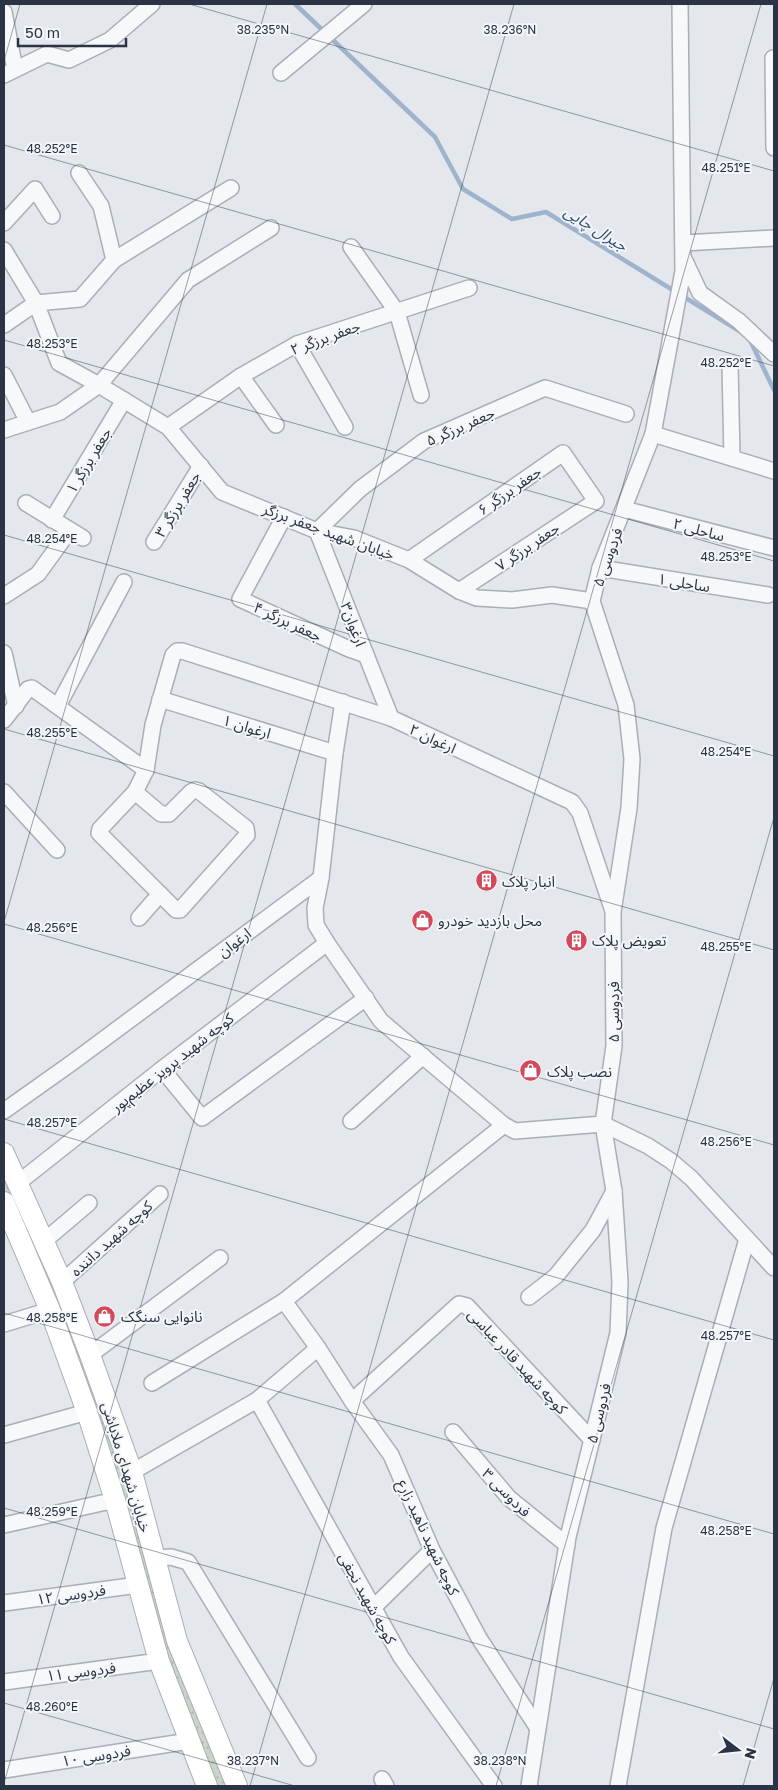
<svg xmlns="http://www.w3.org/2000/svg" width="778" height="1790" font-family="'Golos Text','Noto Sans Arabic',sans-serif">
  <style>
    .grass { fill: url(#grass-dots) }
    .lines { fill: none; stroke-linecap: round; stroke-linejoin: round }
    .stream { stroke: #9fb4cc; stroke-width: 4.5 }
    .street-casing { stroke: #a9aeb7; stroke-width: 18 }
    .secondary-casing { stroke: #a9aeb7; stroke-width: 22 }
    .street { stroke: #f7f8fa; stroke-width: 15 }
    .secondary { stroke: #fff; stroke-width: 20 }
    .ticks { fill: none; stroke: #2b3445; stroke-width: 1; stroke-opacity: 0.45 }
    .labels { text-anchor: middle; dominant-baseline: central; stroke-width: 4; stroke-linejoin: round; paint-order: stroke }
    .street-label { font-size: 15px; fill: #2b3445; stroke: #f4f6f9 }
    .poi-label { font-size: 15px; fill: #2b3445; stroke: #f4f6f9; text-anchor: start }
    .water-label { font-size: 16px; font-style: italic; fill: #34527a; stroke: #f4f6f9 }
    .ticks-label { font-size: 12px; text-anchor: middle; fill: #2b3445; stroke: #f4f6f9; stroke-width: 4; stroke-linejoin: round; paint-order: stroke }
  </style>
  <defs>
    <pattern id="grass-dots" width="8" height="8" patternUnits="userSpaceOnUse" patternTransform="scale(1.25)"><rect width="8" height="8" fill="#c9d6c5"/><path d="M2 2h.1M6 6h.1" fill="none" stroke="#adb8ab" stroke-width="1.8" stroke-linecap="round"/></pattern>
  </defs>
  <rect width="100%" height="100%" fill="#e4e7ec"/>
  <!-- grass -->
  <path class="grass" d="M4,1166L64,1301L230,1786H217L168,1660L55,1309L4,1186Z"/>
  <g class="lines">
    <!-- stream -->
    <g class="stream">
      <path d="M295,4L435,137L463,189L512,219L546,212L741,332"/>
      <path d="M749,338L774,390"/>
    </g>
    <defs>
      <g id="street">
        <path d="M4,12L15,69"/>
        <path d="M773,58L774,148"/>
        <path d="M281,73L364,4"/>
        <path d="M4,75L47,54L69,60L110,40L152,4"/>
        <path d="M4,223L35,189L52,216"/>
        <path d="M683,243L774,238"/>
        <path d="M351,247L397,312L421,395"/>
        <path d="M4,250L36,303L59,363L99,385L168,427L222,492L317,531L354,538L409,560L459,591L477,598L512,600L552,595L592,601"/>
        <path d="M684,259L700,293L739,321L774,354"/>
        <path d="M114,260L231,188"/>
        <path d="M4,325L36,303L80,299L114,260L101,206L79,173"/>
        <path d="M297,344L345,427"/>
        <path d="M730,365L732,458"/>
        <path d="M4,375L28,422"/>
        <path d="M241,376L276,425"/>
        <path d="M168,427L241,376L297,344L469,288"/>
        <path d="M4,430L60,412L99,385L188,280L271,228"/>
        <path d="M653,434L774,471"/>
        <path d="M26,503L83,538"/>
        <path d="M624,509L774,548"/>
        <path d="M284,517L240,599L349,649L366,655"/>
        <path d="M52,520L124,400"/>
        <path d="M317,531L360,489L424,441L545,388L626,414"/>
        <path d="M317,531L391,718"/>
        <path d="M154,542L201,466"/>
        <path d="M409,560L563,453L596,501L459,591"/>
        <path d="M600,568L768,595"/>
        <path d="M4,596L38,574L69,531"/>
        <path d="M4,653L16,706"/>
        <path d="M160,699L335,753"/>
        <path d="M343,702L335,753L321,878L315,908L316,925L327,943L381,1021L504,1125"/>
        <path d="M58,706L124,582"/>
        <path d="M4,720L28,689L32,688L146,770L153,725L173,655L177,651H182L391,718L572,802L580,813L612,908"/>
        <path d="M4,792L57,850"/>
        <path d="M135,792L161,814H169L191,792L195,790L199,791L246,828L247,835L180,910H176L99,833L100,829L135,792L146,770"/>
        <path d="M139,918L160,894"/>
        <path d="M162,1069L202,1118L366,998"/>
        <path d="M4,1111L73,1062L321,878"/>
        <path d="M351,1121L423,1056"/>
        <path d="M18,1183L162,1069L327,943"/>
        <path d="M43,1242L89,1203"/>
        <path d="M62,1282L160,1194"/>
        <path d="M529,1297L556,1276L593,1230L614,1191"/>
        <path d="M4,1324L50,1310"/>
        <path d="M318,1348L352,1401L391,1455L432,1550L479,1638L537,1727"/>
        <path d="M90,1355L220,1258"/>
        <path d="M152,1383L284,1301L504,1125L515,1131L603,1124L648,1146L671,1161L691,1178L774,1268"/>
        <path d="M257,1400L401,1657L494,1786"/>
        <path d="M352,1401L459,1304L467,1306L592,1440"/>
        <path d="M453,1432L509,1498L567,1545"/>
        <path d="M4,1435L87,1412"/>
        <path d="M132,1472L257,1400L318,1348L284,1301"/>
        <path d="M4,1525L115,1500"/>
        <path d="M154,1558L171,1557L188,1562L308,1758"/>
        <path d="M4,1603L138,1585"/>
        <path d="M373,1608L432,1550"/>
        <path d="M4,1682L159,1661"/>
        <path d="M4,1770L189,1741"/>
        <path d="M382,1779L386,1786"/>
        <path d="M529,1786L568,1537L618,1333L620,1282L614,1191L603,1124L614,1046L613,912L629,808L632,759L626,705L592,601L600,568L653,434L683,271L680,4"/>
        <path d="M618,1786L664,1528L747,1239"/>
      </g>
      <g id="secondary">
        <path d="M4,1153L62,1282L90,1355L132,1472L177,1641L237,1786"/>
        <path d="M4,1202L50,1310L87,1412L115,1500L159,1661L207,1786"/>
      </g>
    </defs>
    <!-- street casing -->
    <use href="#street" class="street-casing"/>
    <!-- secondary casing -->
    <use href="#secondary" class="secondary-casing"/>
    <!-- street -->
    <use href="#street" class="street"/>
    <!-- secondary -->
    <use href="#secondary" class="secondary"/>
  </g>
  <!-- ticks -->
  <path class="ticks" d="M189,4L774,171M4,61L20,4M4,145L774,366M4,340L774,561M4,535L774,756M4,729L774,950M4,922L267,4M4,924L774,1145M4,1119L774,1340M4,1313L774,1534M4,1508L774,1729M4,1703L295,1786M4,1783L514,4M250,1786L761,4M496,1786L774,817M743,1786L774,1678"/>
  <!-- icons -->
  <defs>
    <symbol id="building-disc" viewBox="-11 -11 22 22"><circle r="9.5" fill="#d1495b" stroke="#f4f6f9"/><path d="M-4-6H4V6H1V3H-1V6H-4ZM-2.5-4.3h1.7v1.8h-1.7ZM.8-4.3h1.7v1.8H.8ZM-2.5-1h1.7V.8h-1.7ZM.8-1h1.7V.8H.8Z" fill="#fff"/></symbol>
    <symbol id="shop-disc" viewBox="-11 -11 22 22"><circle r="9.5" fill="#d1495b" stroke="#f4f6f9"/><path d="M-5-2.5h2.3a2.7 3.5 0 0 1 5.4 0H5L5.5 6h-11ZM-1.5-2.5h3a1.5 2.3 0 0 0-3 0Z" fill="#fff"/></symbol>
  </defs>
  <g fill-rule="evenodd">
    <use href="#building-disc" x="474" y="868" width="25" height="25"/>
    <use href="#shop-disc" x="410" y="908" width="25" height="25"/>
    <use href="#building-disc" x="564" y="928" width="25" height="25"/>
    <use href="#shop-disc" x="518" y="1058" width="25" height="25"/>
    <use href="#shop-disc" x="92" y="1304" width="25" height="25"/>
  </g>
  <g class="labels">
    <!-- street labels -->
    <g class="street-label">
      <text transform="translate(325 337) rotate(-20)">جعفر برزگر ۲</text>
      <text transform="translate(460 426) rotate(-24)">جعفر برزگر ۵</text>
      <text transform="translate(88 460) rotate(-59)">جعفر برزگر ۱</text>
      <text transform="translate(509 490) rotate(-35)">جعفر برزگر ۶</text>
      <text transform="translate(177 504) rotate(-59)">جعفر برزگر ۳</text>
      <text transform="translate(699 529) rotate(15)">ساحلی ۲</text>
      <text transform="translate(329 531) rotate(20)">خیابان شهید جعفر برزگر</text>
      <text transform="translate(527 546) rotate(-34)">جعفر برزگر ۷</text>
      <text transform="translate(607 557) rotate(-70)">فردوسی ۵</text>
      <text transform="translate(684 582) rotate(9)">ساحلی ۱</text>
      <text transform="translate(288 621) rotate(25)">جعفر برزگر ۴</text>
      <text transform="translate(354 624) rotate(69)">ارغوان۳</text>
      <text transform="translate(247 726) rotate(17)">ارغوان ۱</text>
      <text transform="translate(433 738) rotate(25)">ارغوان ۲</text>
      <text transform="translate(234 942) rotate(-37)">ارغوان</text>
      <text transform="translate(613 1012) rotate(-90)">فردوسی ۵</text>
      <text transform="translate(172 1062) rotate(-38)">کوچه شهید پرویز عظیم‌پور</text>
      <text transform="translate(111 1238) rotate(-42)">کوچه شهید داننده</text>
      <text transform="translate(518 1361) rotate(47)">کوچه شهید قادر عباسی</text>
      <text transform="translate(598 1413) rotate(-76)">فردوسی ۵</text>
      <text transform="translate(127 1467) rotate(73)">خیابان شهدای ملاباشی</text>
      <text transform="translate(507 1492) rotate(45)">فردوسی ۳</text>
      <text transform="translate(429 1537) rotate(65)">کوچه شهید ناهید زارع</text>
      <text transform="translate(71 1594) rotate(-8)">فردوسی ۱۲</text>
      <text transform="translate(368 1598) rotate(61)">کوچه شهید نجفی</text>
      <text transform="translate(81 1671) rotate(-7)">فردوسی ۱۱</text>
      <text transform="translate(96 1755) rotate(-9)">فردوسی ۱۰</text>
    </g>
    <!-- poi labels -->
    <g class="poi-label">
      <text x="502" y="881">انبار پلاک</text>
      <text x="438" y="920">محل بازدید خودرو</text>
      <text x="592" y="940">تعویض پلاک</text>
      <text x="547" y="1071">نصب پلاک</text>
      <text x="121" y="1316">نانوایی سنگک</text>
    </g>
    <!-- water labels -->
    <g class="water-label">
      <text transform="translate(596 228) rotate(32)">جیرال چایی</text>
    </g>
  </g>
  <g class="ticks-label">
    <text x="263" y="34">38.235°N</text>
    <text x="510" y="34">38.236°N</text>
    <text x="52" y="153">48.252°E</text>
    <text x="726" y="172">48.251°E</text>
    <text x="52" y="348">48.253°E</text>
    <text x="726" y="367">48.252°E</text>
    <text x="52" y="543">48.254°E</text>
    <text x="726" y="561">48.253°E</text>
    <text x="52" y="737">48.255°E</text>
    <text x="726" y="756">48.254°E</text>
    <text x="52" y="932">48.256°E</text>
    <text x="726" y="951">48.255°E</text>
    <text x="52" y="1127">48.257°E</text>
    <text x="726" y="1146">48.256°E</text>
    <text x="52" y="1322">48.258°E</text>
    <text x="726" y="1340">48.257°E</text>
    <text x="52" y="1516">48.259°E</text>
    <text x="726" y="1535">48.258°E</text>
    <text x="52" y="1711">48.260°E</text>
    <text x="253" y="1765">38.237°N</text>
    <text x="500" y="1765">38.238°N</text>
  </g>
  <!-- border -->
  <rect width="778" height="1790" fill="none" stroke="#2b3445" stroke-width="10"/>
  <!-- north arrow -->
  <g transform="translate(738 1750) rotate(106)" stroke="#f4f6f9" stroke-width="4" paint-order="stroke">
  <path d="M0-4L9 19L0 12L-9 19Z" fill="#2b3445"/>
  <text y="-8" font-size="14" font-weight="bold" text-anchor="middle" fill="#2b3445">N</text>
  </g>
  <!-- scale -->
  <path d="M18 38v8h108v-8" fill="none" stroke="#2b3445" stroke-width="2.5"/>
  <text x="25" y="38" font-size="15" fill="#2b3445" stroke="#f4f6f9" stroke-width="4" paint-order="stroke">50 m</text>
</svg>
